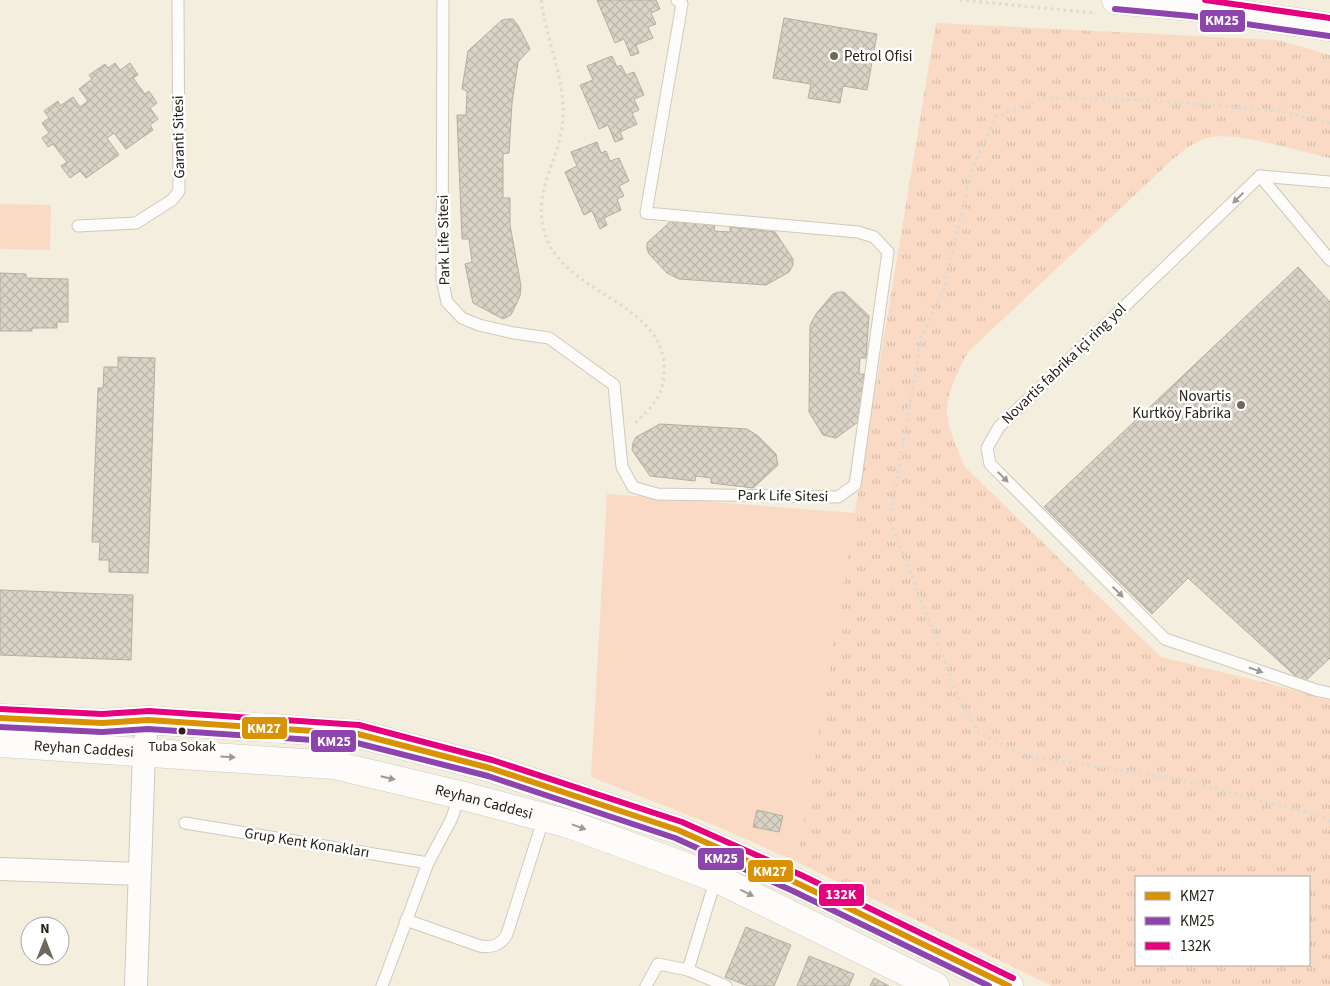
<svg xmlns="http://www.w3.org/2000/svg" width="1330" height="986" font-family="'Source Sans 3',sans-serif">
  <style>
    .grass { fill: url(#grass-tufts); fill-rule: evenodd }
    .park { fill: #fadac4 }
    .building { fill: url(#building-cross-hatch); stroke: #b4aea1 }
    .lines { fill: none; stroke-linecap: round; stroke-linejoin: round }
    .service-casing { stroke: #cecabc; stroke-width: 13 }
    .minor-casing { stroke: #cecabc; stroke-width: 24 }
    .primary-casing { stroke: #cecabc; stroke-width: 29 }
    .path { stroke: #dbdad4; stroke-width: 3; stroke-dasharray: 2.5 4; stroke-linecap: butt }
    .service { stroke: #fdfcfa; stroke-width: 11 }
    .minor { stroke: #fdfcfa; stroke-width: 22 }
    .primary { stroke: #fdfcfa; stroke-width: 28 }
    .bus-1-casing { stroke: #fff; stroke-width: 10 }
    .bus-2-casing { stroke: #fff; stroke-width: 10 }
    .bus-3-casing { stroke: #fff; stroke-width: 10 }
    .bus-1 { stroke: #d89203; stroke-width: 6 }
    .bus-2 { stroke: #8e44ad; stroke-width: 6 }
    .bus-3 { stroke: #e5007d; stroke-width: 6 }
    .oneway { fill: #9c9a94 }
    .poi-dot { fill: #6e695c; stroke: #fff; stroke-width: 2 }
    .bus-dot { fill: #262217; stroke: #fff; stroke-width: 2 }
    .labels { text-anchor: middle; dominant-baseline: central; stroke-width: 5; stroke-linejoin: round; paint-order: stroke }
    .bus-label { font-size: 14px; fill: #262217; stroke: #fff }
    .poi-label { font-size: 15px; fill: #262217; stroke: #fff; text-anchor: start }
    .street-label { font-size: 15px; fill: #262217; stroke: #fff }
    .line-badge { stroke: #fff; stroke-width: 2 }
    .badge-label { font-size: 14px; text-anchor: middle; font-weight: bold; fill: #fff }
  </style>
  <defs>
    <pattern id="grass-tufts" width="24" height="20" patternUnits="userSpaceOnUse" patternTransform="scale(1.25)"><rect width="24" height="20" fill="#fadac4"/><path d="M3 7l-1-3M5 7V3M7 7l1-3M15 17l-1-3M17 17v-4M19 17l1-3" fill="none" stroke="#d6bba8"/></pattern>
    <pattern id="building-cross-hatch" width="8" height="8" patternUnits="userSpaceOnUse" patternTransform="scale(1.25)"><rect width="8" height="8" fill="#dad3c7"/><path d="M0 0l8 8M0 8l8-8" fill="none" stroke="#bbb5aa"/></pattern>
  </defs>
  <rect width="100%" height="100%" fill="#f3eedd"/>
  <!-- grass -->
  <path class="grass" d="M936,23L1277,40L1330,55V158C1302,152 1238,132 1212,137C1196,139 1185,150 1173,159L968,352C959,369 949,388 947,407C945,424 959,452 965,467L1161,657L1330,699V986H1052L797,862ZM1136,877H1309V965H1136Z"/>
  <!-- park -->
  <g class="park">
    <path d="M0,204L51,205L50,250L0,249Z"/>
    <path d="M607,494L855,513L797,862L714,825L591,777Z"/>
  </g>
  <!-- building -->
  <g class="building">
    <path d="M597,0H656L660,9L651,13L656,24L648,27L653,38L636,45L639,53L631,56L624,39L615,43Z"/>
    <path d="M784,18L877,34L867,90L843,86L840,103L808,98L811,84L773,78Z"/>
    <path d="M508,19H513L519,27L530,49L518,62L512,103L509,153L503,154V198H510V225L521,286L520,296L511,315L503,319L473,303L465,264L472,262L469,239H462L457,115H466L467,91L462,89L468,51L502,20Z"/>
    <path d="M612,56L617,67L621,65L626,75L634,72L644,95L634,99L639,110L632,113L637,124L620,132L623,139L615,142L608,125L599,129L580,85L593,80L587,66Z"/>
    <path d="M115,63L120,70L130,63L138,75L133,78L145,94L149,91L157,103L150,108L158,119L150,125L153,130L126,149L114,133L107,138L119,155L86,178L80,171L70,178L61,166L67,162L53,144L48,147L42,138L49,133L42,123L49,118L44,111L58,101L60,106L73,97L80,107L88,101L79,89L92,79L89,75L105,64L108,68Z"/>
    <path d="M597,142L601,153L606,151L610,161L619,158L629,181L619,186L624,196L617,199L621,210L604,218L607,225L600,229L592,211L584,215L565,172L577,166L571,152Z"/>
    <path d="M672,220L715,225L714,231L730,232V227L775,232L793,259V265L789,272L766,285L679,279L667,273L649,254L647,249V243Z"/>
    <path d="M1298,267L1330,302V658L1303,683L1188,578L1152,614L1044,507Z"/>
    <path d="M0,273L26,274V278L68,279V322H57V328H32V331H0Z"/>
    <path d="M839,292H844L869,316L866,358H860L859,374H864L862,419L836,438L823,435L809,412L810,325L816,314L833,294Z"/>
    <path d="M118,357L155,358L148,573L109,572V560H99L100,542H92L98,388H103L104,367H118Z"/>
    <path d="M660,424L747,429L758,436L776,454L778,465L753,488L711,483V478L696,476L695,481L650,476L632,450L633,443L636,437Z"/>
    <path d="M0,590L133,595L131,660L0,655Z"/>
    <path d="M757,810L783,816L779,832L753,827Z"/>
    <path d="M746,927L791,945L774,986H748L725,977Z"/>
    <path d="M809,956L854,974L849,986H797Z"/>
    <path d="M874,978L889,986H870Z"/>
  </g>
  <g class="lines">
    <defs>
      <g id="service">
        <path d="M443,0L442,279L447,302L462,318L479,325L514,333L549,338L614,385L622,467L633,487L657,494L838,497L855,485L888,252L874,237L858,232L646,213L682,4L677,0"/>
        <path d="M1260,176L1330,260"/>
        <path d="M1330,182L1260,176L999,427L987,448L990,464L1165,639L1316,690L1330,693"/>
        <path d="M78,226L136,223L172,200L179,191L178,0"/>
        <path d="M185,823L428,863"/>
        <path d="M406,920L480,946C492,948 501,945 507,934L544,817"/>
        <path d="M688,970L726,986"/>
        <path d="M382,986L428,863L451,820L460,795"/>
        <path d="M646,986L658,964L688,970L716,878"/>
      </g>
      <g id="minor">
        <path d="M0,869L139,874"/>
        <path d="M136,986L144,751L148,720"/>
      </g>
      <g id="primary">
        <path d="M1116,0L1192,7L1330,27"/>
        <path d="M0,718L102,723L148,720L358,734L490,768L678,830L797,883L1009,986"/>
        <path id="s1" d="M0,743L334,765L460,795L569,824L716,878L935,986"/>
      </g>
    </defs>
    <!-- service casing -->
    <use href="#service" class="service-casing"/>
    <!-- minor casing -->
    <use href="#minor" class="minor-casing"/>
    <!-- primary casing -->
    <use href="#primary" class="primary-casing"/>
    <!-- path -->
    <g class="path">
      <path d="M541,0C547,45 570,88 561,134C553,170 532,197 546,237C567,294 662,303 664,366C665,395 654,405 634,424"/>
      <path d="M960,0L1096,13"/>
      <path d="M1330,123L1278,111L1148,100L1043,98L996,117L972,169L943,292L921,338L890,520L961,704L978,732L1026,756L1179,779L1320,816L1330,822"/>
    </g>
    <!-- service -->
    <use href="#service" class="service"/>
    <!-- minor -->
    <use href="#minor" class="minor"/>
    <!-- primary -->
    <use href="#primary" class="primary"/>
    <defs>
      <path id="bus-1" d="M0,718L102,723L148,720L358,734L490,768L678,830L797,883L1009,986"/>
      <g id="bus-2">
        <path d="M1115,9L1191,16L1329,36"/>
        <path d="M0,727L102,732L148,729L357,743L488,776L675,838L793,891L989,986"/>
      </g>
      <g id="bus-3">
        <path d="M1205,0L1330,18"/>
        <path d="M0,709L102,714L149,711L359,725L492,760L682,822L801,875L1013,978"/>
      </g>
    </defs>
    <!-- bus-1 casing -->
    <use href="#bus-1" class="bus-1-casing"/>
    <!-- bus-2 casing -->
    <use href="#bus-2" class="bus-2-casing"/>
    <!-- bus-3 casing -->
    <use href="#bus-3" class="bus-3-casing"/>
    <!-- bus-1 -->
    <use href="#bus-1" class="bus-1"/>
    <!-- bus-2 -->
    <use href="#bus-2" class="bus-2"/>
    <!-- bus-3 -->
    <use href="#bus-3" class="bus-3"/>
  </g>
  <!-- one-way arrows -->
  <defs><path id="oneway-solid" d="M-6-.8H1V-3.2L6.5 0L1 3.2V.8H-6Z" transform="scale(1.25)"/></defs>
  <g class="oneway">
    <use href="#oneway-solid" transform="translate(1238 198) rotate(136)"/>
    <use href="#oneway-solid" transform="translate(1003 477) rotate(45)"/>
    <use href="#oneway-solid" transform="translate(1118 592) rotate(45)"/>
    <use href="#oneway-solid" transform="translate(1256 670) rotate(19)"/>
    <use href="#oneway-solid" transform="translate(228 757) rotate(4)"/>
    <use href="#oneway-solid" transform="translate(388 778) rotate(13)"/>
    <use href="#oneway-solid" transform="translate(579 827) rotate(20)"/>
    <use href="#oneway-solid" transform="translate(747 893) rotate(26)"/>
  </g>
  <!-- markers -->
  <g class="poi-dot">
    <circle cx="834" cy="56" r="5"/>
    <circle cx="1241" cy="405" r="5"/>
  </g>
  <circle class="bus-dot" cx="182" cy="731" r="4.5"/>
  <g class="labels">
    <!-- bus labels -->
    <g class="bus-label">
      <text x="182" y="747">Tuba Sokak</text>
    </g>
    <!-- poi labels -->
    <g class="poi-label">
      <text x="844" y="56">Petrol Ofisi</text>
      <text x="1231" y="396" text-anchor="end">Novartis<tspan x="1231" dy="17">Kurtköy Fabrika</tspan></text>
    </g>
    <!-- street labels -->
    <g class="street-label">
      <text transform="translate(179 137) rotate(-91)">Garanti Sitesi</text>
      <text transform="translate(444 240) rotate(-91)">Park Life Sitesi</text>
      <text transform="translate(1064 364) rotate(-44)">Novartis fabrika içi ring yol</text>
      <text transform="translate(783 496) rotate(1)">Park Life Sitesi</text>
      <text stroke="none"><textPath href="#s1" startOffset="84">Reyhan Caddesi</textPath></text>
      <text stroke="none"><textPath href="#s1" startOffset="489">Reyhan Caddesi</textPath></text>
      <text transform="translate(307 843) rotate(9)">Grup Kent Konakları</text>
    </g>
  </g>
  <g class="line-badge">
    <rect x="1199" y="9" width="47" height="24" rx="5" fill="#8e44ad"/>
    <rect x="241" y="716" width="47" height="24" rx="5" fill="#d89203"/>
    <rect x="310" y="729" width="47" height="24" rx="5" fill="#8e44ad"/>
    <rect x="697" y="847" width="48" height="24" rx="5" fill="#8e44ad"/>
    <rect x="747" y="859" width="47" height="24" rx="5" fill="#d89203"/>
    <rect x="818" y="883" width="47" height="24" rx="5" fill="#e5007d"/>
  </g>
  <g class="badge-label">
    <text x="1222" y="25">KM25</text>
    <text x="264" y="733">KM27</text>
    <text x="334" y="746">KM25</text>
    <text x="721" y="863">KM25</text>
    <text x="770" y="876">KM27</text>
    <text x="841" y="899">132K</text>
  </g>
  <!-- legend -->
  <rect x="1135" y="876" width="175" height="90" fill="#ffffff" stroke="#a8a7a2"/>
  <rect x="1145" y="892" width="25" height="8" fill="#d89203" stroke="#a8a7a2"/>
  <text x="1180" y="901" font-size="15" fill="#262217">KM27</text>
  <rect x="1145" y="917" width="25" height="8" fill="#8e44ad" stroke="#a8a7a2"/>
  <text x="1180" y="926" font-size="15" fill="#262217">KM25</text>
  <rect x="1145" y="942" width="25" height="8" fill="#e5007d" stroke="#a8a7a2"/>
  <text x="1180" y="951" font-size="15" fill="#262217">132K</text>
  <!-- north arrow -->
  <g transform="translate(45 941)"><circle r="24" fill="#ffffff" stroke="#a8a7a2"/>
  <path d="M0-4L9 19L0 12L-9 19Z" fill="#6e695c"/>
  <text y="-8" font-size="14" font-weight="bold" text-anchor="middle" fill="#262217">N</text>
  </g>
</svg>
